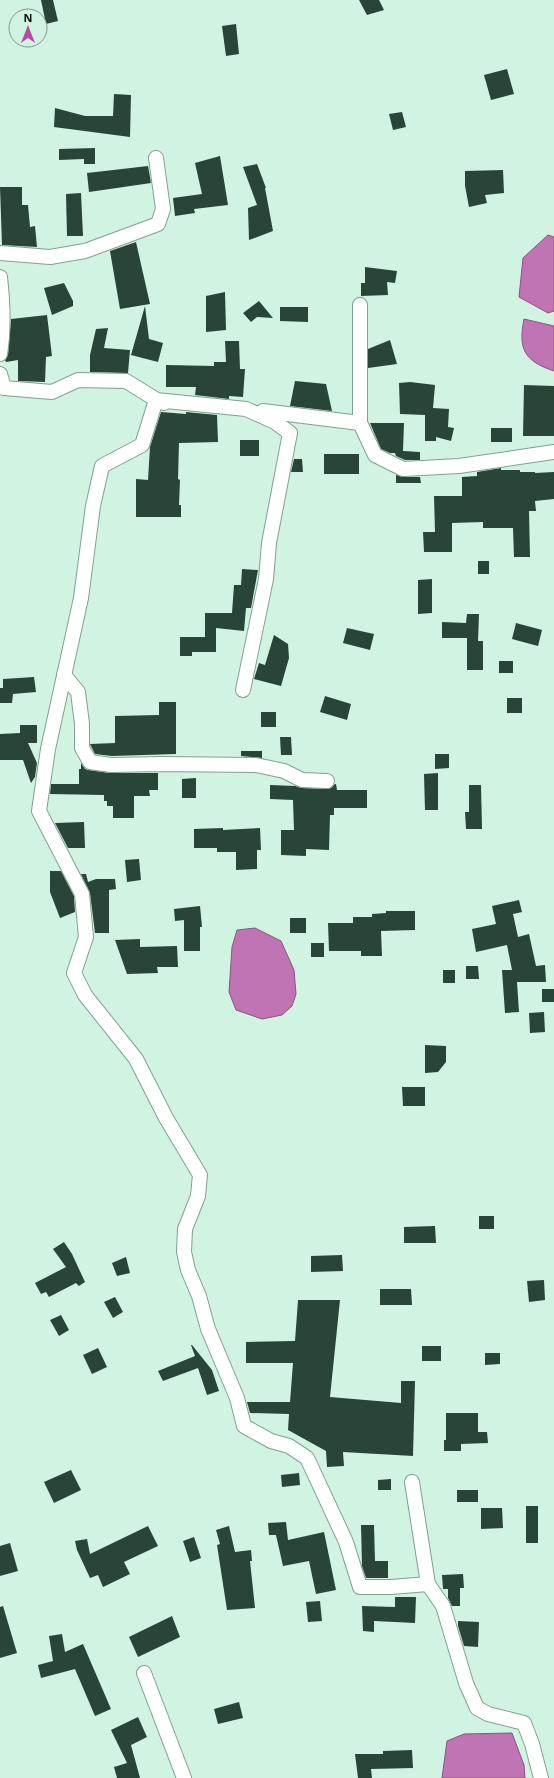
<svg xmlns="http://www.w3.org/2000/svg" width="554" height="1778" font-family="'Noto Sans',sans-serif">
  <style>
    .water { fill: #c074b4; stroke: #885681 }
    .building { fill: #284538 }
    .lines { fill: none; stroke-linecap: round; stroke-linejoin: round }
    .minor-casing { stroke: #81a191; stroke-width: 16 }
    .minor { stroke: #fff; stroke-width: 14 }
  </style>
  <rect width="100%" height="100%" fill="#d1f3e2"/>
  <!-- water -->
  <g class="water">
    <path d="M548,235L554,237V311L548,313L519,297L523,258Z"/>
    <path d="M524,319L554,326V371C524,361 518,349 524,319Z"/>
    <path d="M255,928L281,941L294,970L296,994L292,1006L282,1015L262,1019L236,1010L229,992L232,947L237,930Z"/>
    <path d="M512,1733L524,1765L525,1778H442L447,1741L464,1734Z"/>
  </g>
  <!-- building -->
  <g class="building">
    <path d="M41,0H53L58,21L46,24Z"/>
    <path d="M359,0H379L384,10L367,15Z"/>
    <path d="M236,24L239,54L226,56L222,26Z"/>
    <path d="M507,69L514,94L491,100L484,75Z"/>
    <path d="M114,94L131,95L130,137L54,127L55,108L85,116H113Z"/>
    <path d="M402,112L406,127L393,130L389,114Z"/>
    <path d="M95,148V164H84V159L59,160V149Z"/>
    <path d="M220,156L228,205L194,209L195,213L175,216L173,198L202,194L195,163Z"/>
    <path d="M257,164L266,188H265L273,231L249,240L248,208L257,205L243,167Z"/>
    <path d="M148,166L151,183L89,192L87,173Z"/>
    <path d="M503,170L504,193L485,195L487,203L469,207L465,186V171Z"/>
    <path d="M0,187H22V205H28L30,227L35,226L37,247L2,245Z"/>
    <path d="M81,193L83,236H67L66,194Z"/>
    <path d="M136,242L150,304L120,309L110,251Z"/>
    <path d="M365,267L397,271L395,283L387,282L388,295L361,296V283H365Z"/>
    <path d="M64,283L73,301V306L52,315L44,288Z"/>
    <path d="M225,292L226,330L206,332V296Z"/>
    <path d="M259,301L273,318L257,317L251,322L243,313Z"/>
    <path d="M145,306L149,339L163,343L158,362L131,355Z"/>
    <path d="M280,307H308V322L280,321Z"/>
    <path d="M47,315L52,356L46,357L45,382L18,381V360L6,362L5,360L8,355L11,319Z"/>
    <path d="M108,328L104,348L130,350L128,373L90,372V355L96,329Z"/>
    <path d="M390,340L397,364L368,368V349Z"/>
    <path d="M225,341H239L240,369H245L243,397L229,396V399L195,395L196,387H166V365L214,366V362H226Z"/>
    <path d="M295,381L326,384L332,411L290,406Z"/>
    <path d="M410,382L435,385L433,408L449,409L448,427L454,428L451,441L436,437V441H425V415L400,414L399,383Z"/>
    <path d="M524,385L554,386V436H523Z"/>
    <path d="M161,412L186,414V412L217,415L218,442L179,443L178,479L180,480L179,505H181V517H136V479L148,480L150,447Z"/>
    <path d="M370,423H404L403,451L420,452V460H405L396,456L395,453H390L381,449Z"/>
    <rect x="491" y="428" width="21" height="14"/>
    <rect x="240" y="440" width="19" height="16"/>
    <rect x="324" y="454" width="35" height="20"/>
    <path d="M294,459H302L303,472H291Z"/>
    <path d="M501,468V470H520V472H535V473L554,472V499L535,501L536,511H529L530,557H514L513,528H483V522L452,523V552H424L423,532H435L434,496H462V477L477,476V472Z"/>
    <path d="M396,475L403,477H420L421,483H396Z"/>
    <rect x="478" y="561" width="11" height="13"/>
    <path d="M242,569L258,570L251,608H246L244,631L216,628V652H192V656H180V637H205V613H232L234,585H241Z"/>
    <path d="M432,579V613L418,614V580Z"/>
    <path d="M467,614H479L478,641H483V670H467V638H442V622L466,623Z"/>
    <path d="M516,623L542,630L538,646L512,639Z"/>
    <path d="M347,628L374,634L370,650L343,643Z"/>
    <path d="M274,635L288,644L289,658L281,686L254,679L259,663L265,665Z"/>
    <rect x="499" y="661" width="14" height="12"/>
    <path d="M34,677L36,692L13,694L12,703H0V688H3V679Z"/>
    <path d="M325,696L351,704L347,720L320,712Z"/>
    <rect x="507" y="698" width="15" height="15"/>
    <path d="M159,702H176V754L112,756L95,754L90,744L115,743V716L159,715Z"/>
    <rect x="261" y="712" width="15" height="15"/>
    <path d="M20,725H37V743H28L37,763L35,777L31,783L23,760H0V734L20,733Z"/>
    <path d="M280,737H291L292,755H281Z"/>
    <path d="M241,751H262V758L241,756Z"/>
    <path d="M435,754H449V768L435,769Z"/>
    <path d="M81,763L85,769L88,770L110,773H158V790H149L150,796H134V818H113V806H107V801H104V795L50,794L51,784H79V769H81Z"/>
    <path d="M438,773V810H425L424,774Z"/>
    <path d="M196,778V798H182V779Z"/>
    <path d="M335,784H336L337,790H367V808H334V815H330L329,850L306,849V856L281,855V830H294L293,800L270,799V785L295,786L302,788L327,789L331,788Z"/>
    <path d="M469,785H481L482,829H466L465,812H469Z"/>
    <path d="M84,822L85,848H68L55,823Z"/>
    <path d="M223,828V830L260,828L261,850H257V869L236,870V852H217V848H194V829Z"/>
    <path d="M139,859L141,880L127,882L125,860Z"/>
    <path d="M50,871H61L74,896L75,912L60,918L50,892Z"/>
    <path d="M81,874H86L88,882L96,879H115L116,889L109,890V933H95L90,893Z"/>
    <path d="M519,900L522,912L513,914L518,937L529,934L536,966L545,965L546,982H517L519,1012L505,1013L502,970H512L507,945L476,952L472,929L496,924L492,906Z"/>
    <path d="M200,906L202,927H200V951H184V920L175,921L174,909Z"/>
    <path d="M386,911H415V930L381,931L382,956H361V951H329L328,923H353V917H372V914L386,913Z"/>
    <rect x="290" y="918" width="16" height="15"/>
    <path d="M140,939V947L177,946L178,967H157L158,973L127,974L115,940Z"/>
    <rect x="311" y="943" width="13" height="14"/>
    <path d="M466,966H478L479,979H466Z"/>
    <rect x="443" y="970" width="12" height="13"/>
    <rect x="542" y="989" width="12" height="13"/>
    <path d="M544,1012L545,1032L530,1033L529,1013Z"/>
    <path d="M425,1045L446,1046V1062L438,1072L425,1073Z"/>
    <path d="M402,1087H425V1106H403Z"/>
    <rect x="479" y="1216" width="15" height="13"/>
    <path d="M435,1226L436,1243H404V1227Z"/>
    <path d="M64,1242L72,1254L85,1282L79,1286L76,1283L49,1297L46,1292L41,1294L35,1283L66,1267L53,1249Z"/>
    <path d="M342,1255L343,1271L311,1272V1256Z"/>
    <path d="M126,1257L130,1273L117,1276L112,1263Z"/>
    <path d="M544,1280L545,1300L529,1302L527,1281Z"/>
    <path d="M380,1289H411L412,1305H380Z"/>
    <path d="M115,1297L123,1312L113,1318L104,1302Z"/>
    <path d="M298,1300H340L330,1397L401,1403V1381H415L413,1456L343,1452L344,1466L327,1467L326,1451L288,1430L289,1414L250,1413L247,1402H290L293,1363H246V1342L295,1341Z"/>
    <path d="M61,1315L69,1330L59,1336L50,1320Z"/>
    <path d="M191,1345H192L212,1370L219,1391L207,1395L198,1368L163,1381L158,1371L195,1356Z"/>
    <rect x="422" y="1346" width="19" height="15"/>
    <path d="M98,1348L107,1367L92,1374L83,1355Z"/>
    <path d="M485,1353H500V1364L485,1365Z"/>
    <path d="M446,1413H478V1432H487L488,1443L461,1444V1451H444V1440H446Z"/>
    <path d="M71,1470L81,1490L54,1503L44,1482Z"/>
    <path d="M299,1473L300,1485L282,1487L281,1475Z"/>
    <path d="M391,1479V1490H378V1480Z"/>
    <rect x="457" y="1490" width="21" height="12"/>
    <rect x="526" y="1506" width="12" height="37"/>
    <path d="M481,1508H502L503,1528L481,1529Z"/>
    <path d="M286,1522L288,1540L324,1532L336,1590L316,1594L309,1561L283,1566L276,1535H269L268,1523Z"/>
    <path d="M361,1525H374L375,1561H388V1578H366L362,1566Z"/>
    <path d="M148,1526L158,1546L124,1562L130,1574L103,1587L98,1575L90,1578L77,1550L75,1541L87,1539L90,1554Z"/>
    <path d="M229,1526L235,1552L251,1550L252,1561H250L255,1608L227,1610L217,1545L220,1544L216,1530Z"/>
    <path d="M194,1537L201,1558L190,1562L183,1541Z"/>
    <path d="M10,1543L18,1571L0,1576V1546Z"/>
    <path d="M463,1574L464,1588H460V1606H452L448,1598V1589H443L442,1575Z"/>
    <path d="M395,1597H416L415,1623L374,1621V1632L363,1631L362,1606L395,1607Z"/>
    <path d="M320,1601L322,1621L308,1622L306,1602Z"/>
    <path d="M3,1606L17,1653L0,1658V1607Z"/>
    <path d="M172,1616L180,1637L138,1657L129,1637Z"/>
    <path d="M458,1621L479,1622L478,1647L464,1646L458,1626Z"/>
    <path d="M62,1634L65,1652L83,1644L111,1709L95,1716L75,1669L41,1678L38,1665L53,1661L49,1636Z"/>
    <path d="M239,1702L243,1718L218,1724L214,1709Z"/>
    <path d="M138,1717L147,1737L131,1745L140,1778H117L114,1767L127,1763L111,1730Z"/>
    <path d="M412,1750L413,1768L371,1769L372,1778H358L355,1754H383V1751Z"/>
  </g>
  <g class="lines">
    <defs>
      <g id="minor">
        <path d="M0,253L50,257L85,251L158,224L163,209L156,158"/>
        <path d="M0,277C3,303 4,329 0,354"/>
        <path d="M360,305V423L375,455L403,469L459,466L554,452"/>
        <path d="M0,374L4,388L52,392L78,380L126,381L160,402L164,403"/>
        <path d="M263,411L360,423"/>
        <path d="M64,675L78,692L82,724V748L90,762L111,765L161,764L256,765L284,771L302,780L327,781"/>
        <path d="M243,690L266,579L269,543L290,433L275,422L246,409L156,400L142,445L102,466L93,506L81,598L48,749L39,811L82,894L86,937L74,973L85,995L136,1059L166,1118L200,1175L198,1196L185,1229L184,1252L188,1270L199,1296L208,1329L237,1398L244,1426L271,1441L289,1446L307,1458L346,1542L360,1587H391L428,1584"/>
        <path d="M412,1482L428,1584L443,1606L466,1683L477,1708L488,1714L524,1723L532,1744L541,1778"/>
        <path d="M144,1673L184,1778"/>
      </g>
    </defs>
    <!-- minor casing -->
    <use href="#minor" class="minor-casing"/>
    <!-- minor -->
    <use href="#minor" class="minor"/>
  </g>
  <!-- north arrow -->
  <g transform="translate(28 28)"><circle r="19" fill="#d1f3e2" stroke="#7f988b"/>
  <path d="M0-3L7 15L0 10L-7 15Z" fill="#b84baa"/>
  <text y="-6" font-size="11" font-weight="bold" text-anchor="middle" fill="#040f09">N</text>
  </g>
</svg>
